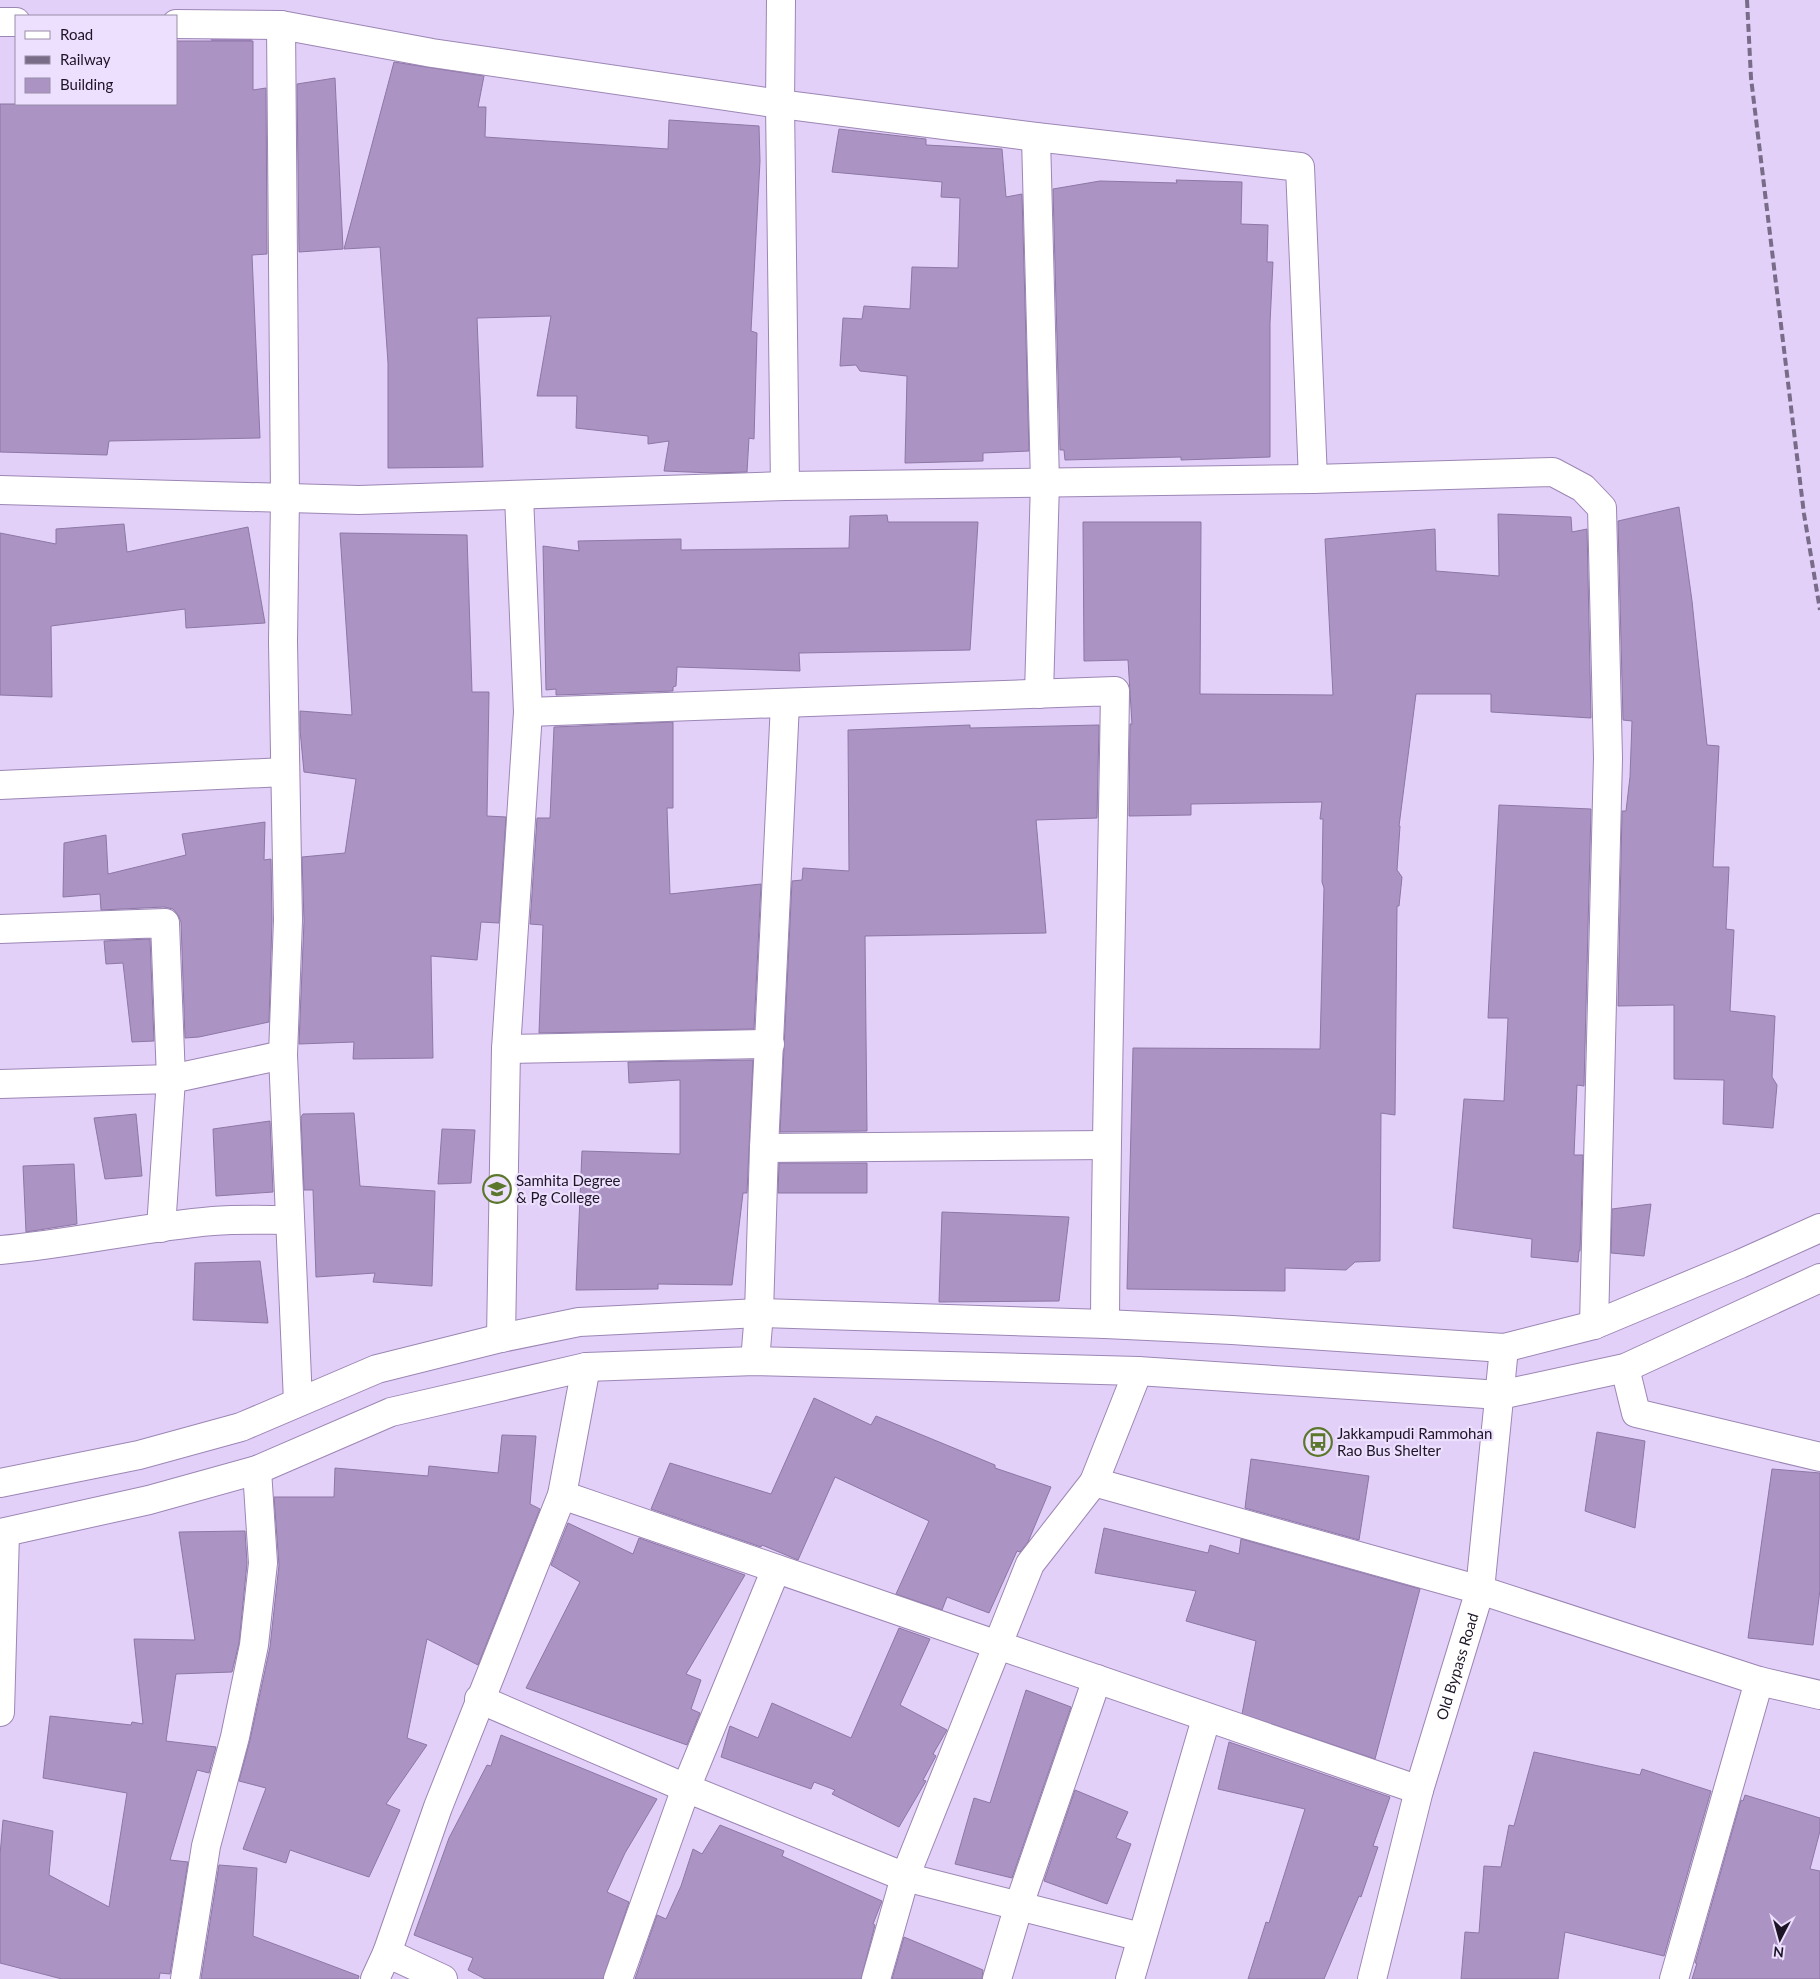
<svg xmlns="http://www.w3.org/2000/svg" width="1820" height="1979" font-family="Lato,sans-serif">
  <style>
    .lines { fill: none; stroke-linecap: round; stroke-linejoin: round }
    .stream { stroke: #a685c8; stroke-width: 12 }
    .building { fill: #ab94c4; stroke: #8d77a5 }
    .street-casing { stroke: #9c86b4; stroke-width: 30 }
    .secondary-casing { stroke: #9c86b4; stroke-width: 30 }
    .primary-casing { stroke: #9c86b4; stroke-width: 30 }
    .street { stroke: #fff; stroke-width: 28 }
    .secondary { stroke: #fff; stroke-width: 28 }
    .primary { stroke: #fff; stroke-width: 28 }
    .rail { stroke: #796c88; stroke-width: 4; stroke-dasharray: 8 4; stroke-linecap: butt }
    .labels { text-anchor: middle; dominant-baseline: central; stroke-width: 4.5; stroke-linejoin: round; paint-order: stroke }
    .poi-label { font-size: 15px; fill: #1d1526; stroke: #eddffe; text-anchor: start }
    .street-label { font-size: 15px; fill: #1d1526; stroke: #eddffe }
  </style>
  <rect width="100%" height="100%" fill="#e2d0f8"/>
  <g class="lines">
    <!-- stream -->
    <path class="stream" d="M216,37L246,39"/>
  </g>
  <!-- building -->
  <g class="building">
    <path d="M176,41H253V90L266,88L267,254L252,255L260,438L109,441L107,455L0,452V104H176Z"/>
    <path d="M394,62L484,76L478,107H486L485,137L668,149L669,120L759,126L760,161L751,331L757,333L754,439L749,438L747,472L713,473L664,471L669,441L648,444V436L576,428L577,396H537L551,316L477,318L483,467L388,468V363L380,247L344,249Z"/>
    <path d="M335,78L343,249L299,252L297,84Z"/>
    <path d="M839,129L926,139V145L1002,149L1006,197L1022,194L1029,451L983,453V461L905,463L907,376L860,371L856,365L840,366L843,318L862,319L864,306L910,309L912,267L958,268L960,198L941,197L942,182L832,172Z"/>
    <path d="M1176,180L1242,182L1241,224L1268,225L1267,262H1273L1270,323V457L1181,460V457L1065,460L1064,450H1060L1053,189L1100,181L1177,183Z"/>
    <path d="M1679,507L1692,601L1707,745L1719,746L1713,867H1729L1726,929L1734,930L1730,1011L1775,1016L1772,1077L1777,1085L1773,1128L1723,1124L1724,1080L1674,1079V1005L1618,1006L1622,811H1626L1630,777L1632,721L1623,720L1618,521Z"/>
    <path d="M1498,514L1571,517L1572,532L1587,529L1591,718L1491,712V694H1416L1399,826H1400L1397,870L1402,877L1399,906H1397L1395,1115L1381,1113L1380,1261L1355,1262L1346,1270L1285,1268V1291L1127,1289L1133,1048L1320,1049L1324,888L1322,882L1323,819H1320L1322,802L1191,804V815L1129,816L1130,724H1132L1128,660L1084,661L1083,522H1201L1200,694L1333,695L1325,539L1435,529L1436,571L1499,576Z"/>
    <path d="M887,515L888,522H978L970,650L799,653L800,671L677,667L676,686L673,687V691L556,695V689L546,690L543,546L579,551L578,541L681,539V550L849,548L850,516Z"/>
    <path d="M124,524L127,552L248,527L265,623L186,628L185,609L51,626L52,697L0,695V533L56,544V529Z"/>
    <path d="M340,533L467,535L472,692H489L487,816L506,817L499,923L481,922L477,960L431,956L433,1058L353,1059L354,1042L299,1044L304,921L302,857L345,853L356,779L304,772L300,730V711L352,715Z"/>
    <path d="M673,722V808H667L670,894L761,884L754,1029L539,1033L543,925L530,924L537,818H550L554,727Z"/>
    <path d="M970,725V728L1099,725L1097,818L1036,820L1046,933L865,936L867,1131L780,1132L792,881L802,880L803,868L849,871L848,730Z"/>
    <path d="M1499,805L1591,809L1584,1086L1577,1085L1574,1155H1583L1580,1251H1579L1578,1262L1531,1257L1532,1239L1453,1228L1464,1099L1504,1101L1508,1018H1488Z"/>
    <path d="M265,822L264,860L271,859L272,920L269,1022L199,1037L185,1038L181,922L178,915L173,909L164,907L101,910L100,894L63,897L64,843L106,835L108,874L186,855L182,834Z"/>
    <path d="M150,939L154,1041L132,1042L123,963L106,964L104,941Z"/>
    <path d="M753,1060L747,1193H743L732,1285L658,1284V1289L576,1290L582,1151L680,1154V1080L629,1083L628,1062Z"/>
    <path d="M354,1113L360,1186L435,1191L432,1286L373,1282L375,1273L316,1277L313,1190H304L301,1117L303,1114Z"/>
    <path d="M136,1114L142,1176L105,1179L94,1118Z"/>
    <path d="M270,1121L273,1192L216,1196L213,1129Z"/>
    <path d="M442,1129L475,1130L471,1183L438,1184Z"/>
    <path d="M779,1163H867V1193H778Z"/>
    <path d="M74,1164L77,1224L26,1232L23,1166Z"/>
    <path d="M1651,1204L1644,1256L1611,1253L1612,1209Z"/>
    <path d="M942,1212L1069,1217L1059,1301L939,1302Z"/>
    <path d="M260,1261L268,1323L193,1320L195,1263Z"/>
    <path d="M814,1398L871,1425L876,1416L995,1465V1468L1051,1487L1028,1542L1020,1552L1017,1551L989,1613L947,1597L942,1610L896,1594L929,1521L835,1477L798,1560L762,1545L761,1547L651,1509L670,1463L771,1494Z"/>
    <path d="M1597,1432L1645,1441L1635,1528L1585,1511Z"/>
    <path d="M502,1435L536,1436L530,1504L540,1509L478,1665L427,1639L407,1738L427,1745L386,1804L400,1810L369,1877L290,1850L286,1863L243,1849L266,1788L239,1781L250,1740L270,1647L279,1565L274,1497H334L335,1468L428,1476L429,1466L498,1473Z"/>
    <path d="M1251,1459L1369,1476L1359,1540L1245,1508Z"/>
    <path d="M1772,1469L1820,1473V1590L1813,1645L1748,1638Z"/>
    <path d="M568,1523L633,1554L639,1538L745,1575L686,1674L701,1680L691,1709L700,1713L687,1745L526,1688L580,1582L551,1565Z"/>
    <path d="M1104,1528L1208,1553L1210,1545L1239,1554L1241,1539L1420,1589L1375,1759L1242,1714L1256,1641L1186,1621L1196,1591L1095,1573Z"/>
    <path d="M245,1531L247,1563L239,1643L232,1672L176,1674L166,1741L216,1747L209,1773L197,1770L170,1860L188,1862L170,1974L160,1973L159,1979H62L0,1963V1855L3,1820L53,1831L49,1875L109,1907L127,1793L43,1778L50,1716L131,1725L132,1722L143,1724L134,1639L195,1640L179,1532Z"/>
    <path d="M899,1628L930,1639L900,1705L947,1730L933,1754L936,1756L923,1780L926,1781L899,1827L832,1794L835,1790L814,1782L811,1789L721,1757L730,1726L758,1738L772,1703L851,1738Z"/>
    <path d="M1026,1690L1071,1707L1012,1878L955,1864L974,1798L990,1803Z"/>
    <path d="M501,1735L657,1799L625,1853L607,1892L629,1902L603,1979H485L468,1970L473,1958L414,1935L449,1838L487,1765L491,1766Z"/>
    <path d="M1229,1742L1390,1797L1373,1846L1378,1847L1361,1897L1359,1896L1324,1979H1248L1266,1922L1269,1923L1305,1809L1218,1789Z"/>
    <path d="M1534,1752L1640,1775L1642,1769L1711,1791L1664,1956L1565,1932L1558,1979H1461L1465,1932L1479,1933L1484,1866L1501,1867L1509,1825L1514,1826Z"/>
    <path d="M1075,1790L1128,1812L1116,1838L1131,1844L1107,1904L1044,1881Z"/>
    <path d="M1745,1795L1820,1818V1831L1810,1869L1820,1871V1979H1692L1697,1963H1695L1741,1800L1743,1801Z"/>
    <path d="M720,1825L784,1851L782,1856L882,1901L873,1924L875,1925L861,1979H635L657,1915L666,1919L681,1886L693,1849L702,1854Z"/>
    <path d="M219,1865L257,1868L253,1936L359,1976L358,1979H201Z"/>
    <path d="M904,1937L983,1970L982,1979H892Z"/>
  </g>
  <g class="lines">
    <defs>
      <g id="street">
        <path d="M781,0L780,104L785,486"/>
        <path d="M0,22H16"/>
        <path d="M176,24L281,25L432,53L780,104L1036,137L1300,167L1313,479"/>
        <path d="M281,25L285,497L283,642L288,920L283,1055L298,1402"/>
        <path d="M1036,137L1045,482L1039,694"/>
        <path d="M0,490L359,500L785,486L1313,479L1553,472L1583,488L1602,508L1608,758L1594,1325"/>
        <path d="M528,712L1115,691C1112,902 1106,1113 1105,1324"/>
        <path d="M0,785L285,772"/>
        <path d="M0,929L165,923L171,1079L161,1228"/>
        <path d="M506,1049L770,1044"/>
        <path d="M0,1084L171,1079L283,1055"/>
        <path d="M764,1148L1106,1145"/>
        <path d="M0,1250C71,1244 142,1227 213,1221C238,1219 264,1220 290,1220"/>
        <path d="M501,1338L506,1049L528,712L519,496"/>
        <path d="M755,1361L759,1313L764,1148L785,703"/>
        <path d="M1625,1368L1636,1413L1820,1457"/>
        <path d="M1094,1482L1480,1590L1759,1681L1820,1695"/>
        <path d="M562,1495C848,1593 1133,1694 1419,1790"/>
        <path d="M479,1699L686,1788L905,1877L1141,1937"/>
        <path d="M0,1712L5,1533"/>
        <path d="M387,1953L443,1979"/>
        <path d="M185,1979L206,1846L235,1737L254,1645L263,1563L257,1470"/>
        <path d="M375,1979L387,1953L438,1807L562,1495L586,1367"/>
        <path d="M618,1979L686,1788L776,1569"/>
        <path d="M876,1979L905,1877L1030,1564L1094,1482L1138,1371"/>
        <path d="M997,1979L1019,1905L1097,1679"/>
        <path d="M1130,1979L1206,1719"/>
        <path d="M1674,1979L1759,1681"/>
      </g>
      <g id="secondary">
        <path id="s1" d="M1372,1979L1419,1790L1480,1590L1504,1348"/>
      </g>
      <g id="primary">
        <path d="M0,1483L139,1455L241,1427L377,1369L501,1338L579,1322L759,1313L1105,1324L1232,1330L1504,1348L1594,1325L1740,1264L1820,1228"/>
        <path d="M0,1533L149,1500L257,1470L391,1412L586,1367L755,1361L1138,1371L1500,1395L1625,1368L1820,1278"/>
      </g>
    </defs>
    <!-- street casing -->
    <use href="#street" class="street-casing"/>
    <!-- secondary casing -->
    <use href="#secondary" class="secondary-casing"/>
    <!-- primary casing -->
    <use href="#primary" class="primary-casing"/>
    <!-- street -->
    <use href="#street" class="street"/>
    <!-- secondary -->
    <use href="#secondary" class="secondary"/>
    <!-- primary -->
    <use href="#primary" class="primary"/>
    <!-- rail -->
    <path class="rail" d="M1747,0L1751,78L1804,514L1820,610"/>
  </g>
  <!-- icons -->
  <defs>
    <symbol id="university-ring" viewBox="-11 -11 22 22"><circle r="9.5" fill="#eddffe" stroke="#5b772b" stroke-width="1.5"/><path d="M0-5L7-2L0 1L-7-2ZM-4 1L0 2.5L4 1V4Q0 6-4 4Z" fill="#5b772b"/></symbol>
    <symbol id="bus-ring" viewBox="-11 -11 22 22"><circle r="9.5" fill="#eddffe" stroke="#5b772b" stroke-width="1.5"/><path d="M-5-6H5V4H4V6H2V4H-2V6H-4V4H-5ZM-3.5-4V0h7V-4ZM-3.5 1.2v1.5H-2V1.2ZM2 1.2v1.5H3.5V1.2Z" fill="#5b772b"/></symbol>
  </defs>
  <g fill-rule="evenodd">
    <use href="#university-ring" x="481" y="1173" width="32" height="32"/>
    <use href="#bus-ring" x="1302" y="1426" width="32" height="32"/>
  </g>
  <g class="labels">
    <!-- poi labels -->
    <g class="poi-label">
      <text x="516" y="1180">Samhita Degree<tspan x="516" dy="17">&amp; Pg College</tspan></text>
      <text x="1337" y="1433">Jakkampudi Rammohan<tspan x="1337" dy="17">Rao Bus Shelter</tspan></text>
    </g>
    <!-- street labels -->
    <g class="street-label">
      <text stroke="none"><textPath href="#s1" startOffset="324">Old Bypass Road</textPath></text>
    </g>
  </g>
  <!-- legend -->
  <rect x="15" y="15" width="162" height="90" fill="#eddffe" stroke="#9a8ea8"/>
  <rect x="25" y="31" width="25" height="8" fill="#ffffff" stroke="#9a8ea8"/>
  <text x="60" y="40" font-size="15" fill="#1d1526">Road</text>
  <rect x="25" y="56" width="25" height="8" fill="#796c88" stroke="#9a8ea8"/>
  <text x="60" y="65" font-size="15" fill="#1d1526">Railway</text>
  <rect x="25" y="78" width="25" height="15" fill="#ab94c4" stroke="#9a8ea8"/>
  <text x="60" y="90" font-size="15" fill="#1d1526">Building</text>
  <!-- north arrow -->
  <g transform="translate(1780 1939) rotate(186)" stroke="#eddffe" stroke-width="4" paint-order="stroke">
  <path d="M0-4L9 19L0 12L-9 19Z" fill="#1d1526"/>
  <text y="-8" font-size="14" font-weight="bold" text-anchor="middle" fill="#1d1526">N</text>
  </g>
</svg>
